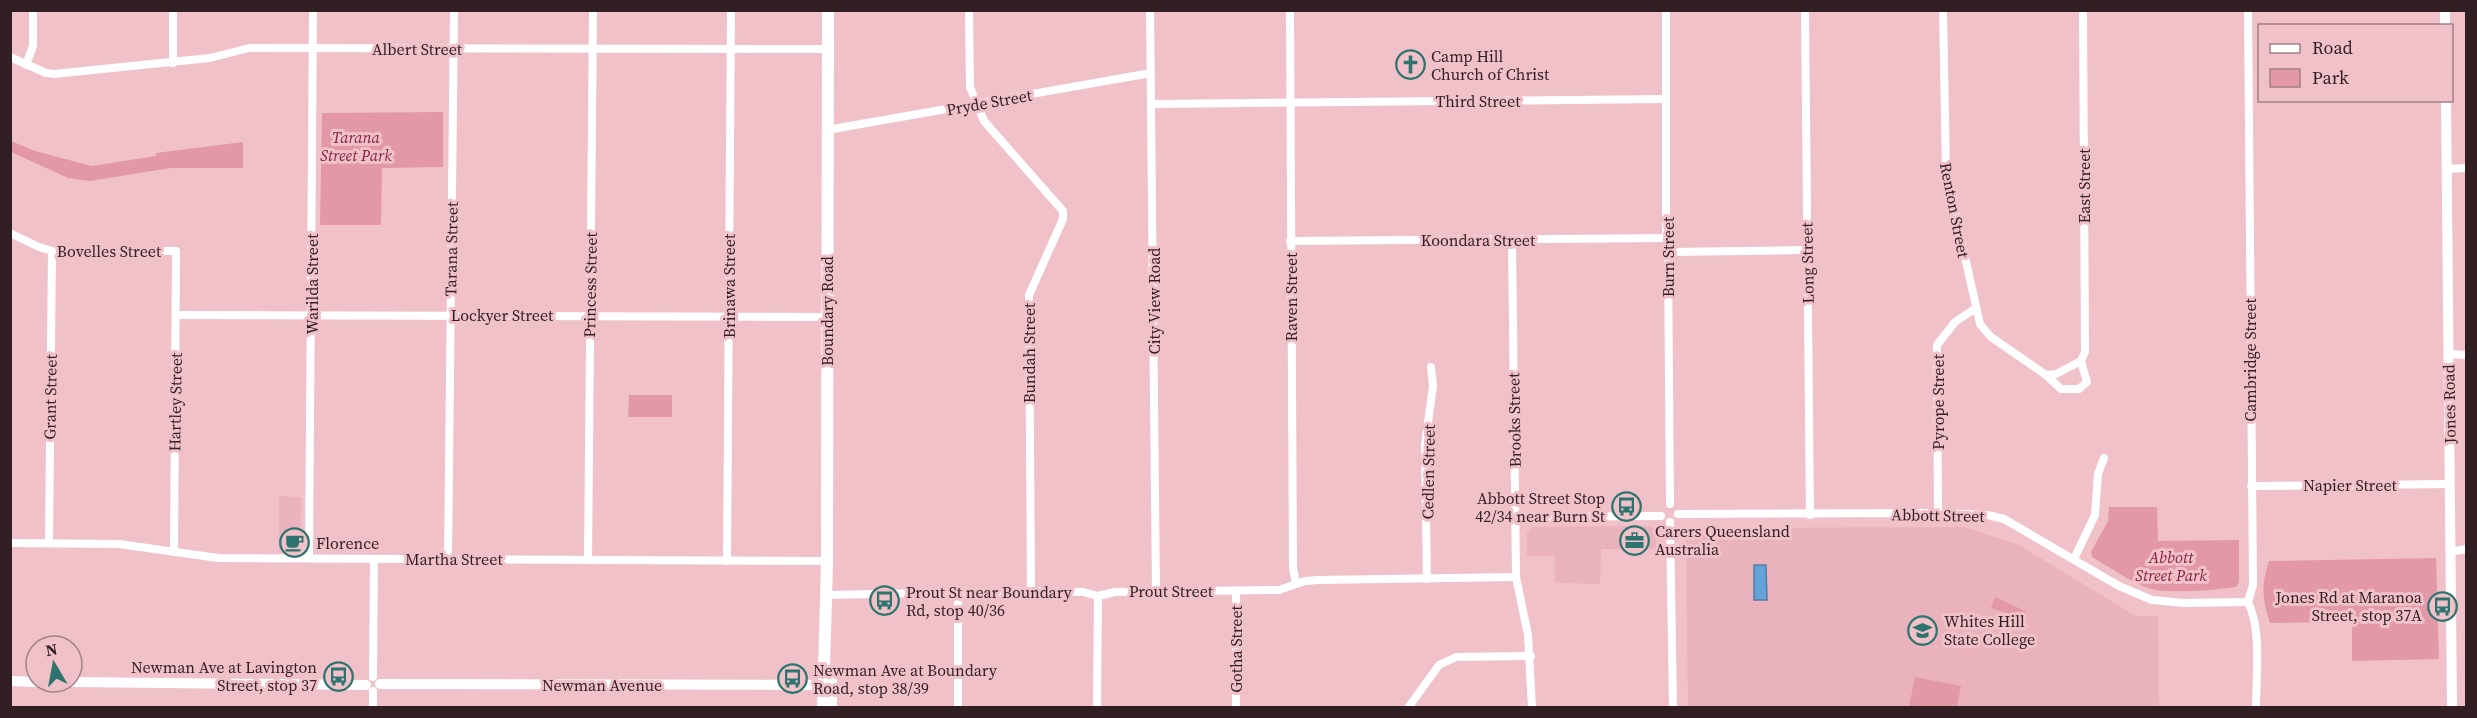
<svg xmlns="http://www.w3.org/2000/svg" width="2477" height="718" font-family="'Source Serif 4',serif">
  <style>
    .built { fill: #e9b2bc }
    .green { fill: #e298a7 }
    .water { fill: #64a3d9; stroke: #557ba2; stroke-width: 1.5 }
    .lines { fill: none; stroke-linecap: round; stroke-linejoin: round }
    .minor { stroke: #fff; stroke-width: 8 }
    .tertiary { stroke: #fff; stroke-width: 10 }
    .secondary { stroke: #fff; stroke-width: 12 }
    .labels { text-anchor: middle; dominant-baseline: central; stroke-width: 6; stroke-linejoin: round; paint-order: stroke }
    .street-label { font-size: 16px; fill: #311f23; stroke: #f1c1c9 }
    .poi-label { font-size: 16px; fill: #311f23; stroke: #f1c1c9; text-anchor: start }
    .park-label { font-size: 16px; font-style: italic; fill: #842241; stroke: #f1c1c9 }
  </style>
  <rect width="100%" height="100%" fill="#f1c1c9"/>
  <!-- built -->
  <g class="built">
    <path d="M279,496L301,497L300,549H279Z"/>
    <path d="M1651,526L1657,532L1656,549H1601L1600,584L1555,583V556H1527V533L1533,527Z"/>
    <path d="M1963,527L2017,544L2136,616H2158L2159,707H1688L1686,534L1695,528Z"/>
  </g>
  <!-- green -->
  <g class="green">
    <path d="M443,112V167L382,168L381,225H320L322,113Z"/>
    <path d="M11,141L35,151L92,166L156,156V153L243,142V168H171L90,181L68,178L11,152Z"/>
    <path d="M629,395H672V417H628Z"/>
    <path d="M2109,507H2157L2158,541L2239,540V582L2236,587C2216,590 2170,594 2151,589C2130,582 2111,568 2092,557L2091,552L2108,521Z"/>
    <path d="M2436,558L2439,659L2352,661V622L2270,623C2262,598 2261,585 2269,561Z"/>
    <path d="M1995,597L2027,612L2024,619L1991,608Z"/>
    <path d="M1915,677L1961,686L1957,707H1909Z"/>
  </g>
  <!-- water -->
  <path class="water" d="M1754,565H1766L1767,600H1754Z"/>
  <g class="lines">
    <!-- minor -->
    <g class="minor">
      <path d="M969,10L970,87L984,121L1063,211V219L1029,295L1031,591"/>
      <path d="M1150,10L1156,591"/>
      <path d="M1290,10L1293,568L1296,584"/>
      <path d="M1666,10V238L1670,252L1668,257L1670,504"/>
      <path d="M1805,10L1810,515"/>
      <path d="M1943,10L1946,172L1980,324L1991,337L2046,375L2056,374L2081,361"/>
      <path d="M2248,10L2253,585L2248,602C2262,630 2256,676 2256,708"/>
      <path d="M10,57L46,73L54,74L210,58L249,48L828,49"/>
      <path d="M173,63V10"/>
      <path d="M26,65L33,46V10"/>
      <path d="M1153,104L1666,99"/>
      <path d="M827,130L1151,73"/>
      <path d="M2447,169L2466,168"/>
      <path d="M10,233L39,247L52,251H176L174,552"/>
      <path d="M1512,240L1516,577L1528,635L1532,708"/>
      <path d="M1290,241L1666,238"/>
      <path d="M1670,252L1807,250"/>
      <path d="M176,315L827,317"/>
      <path d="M2449,354L2466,355"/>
      <path d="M2081,361L2085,352L2083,10"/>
      <path d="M2046,375L2061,389H2079L2087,382L2081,361"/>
      <path d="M2251,486L2450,484"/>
      <path d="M1938,513L1937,345L1955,322L1976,308"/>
      <path d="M1678,514L1942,513L1988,515L2004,519L2119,586L2152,600L2184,603L2248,602"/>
      <path d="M1515,517L1661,516"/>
      <path d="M1670,522L1673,708"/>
      <path d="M10,543L119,544L218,558L827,561"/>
      <path d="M49,543L52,251"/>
      <path d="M2450,552L2466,549"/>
      <path d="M309,558L313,10"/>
      <path d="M448,559L454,10"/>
      <path d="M2074,559L2095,515L2098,474L2104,458"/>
      <path d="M588,560L593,10"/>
      <path d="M727,561L731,10"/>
      <path d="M1427,579L1425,444L1433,386L1431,367"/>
      <path d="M958,592V708"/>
      <path d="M826,595L1031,591L1083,592L1098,596L1115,592L1279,590L1305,581L1318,580L1516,577"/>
      <path d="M373,677L374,559"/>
      <path d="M373,708V691"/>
      <path d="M1097,708L1098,596"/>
      <path d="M1236,708V591"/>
      <path d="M1408,708L1439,665L1456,657L1531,656"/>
    </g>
    <!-- tertiary -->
    <g class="tertiary">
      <path d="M2445,10V26"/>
      <path d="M2446,100L2452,708"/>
      <path d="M10,681L36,682"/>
      <path d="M72,682L366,685"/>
      <path d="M380,684L823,685"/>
    </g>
    <!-- secondary -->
    <g class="secondary">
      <path d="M831,681V708"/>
      <path d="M823,708L827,561L828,10"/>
    </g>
  </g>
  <!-- icons -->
  <defs>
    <symbol id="church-ring" viewBox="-11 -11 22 22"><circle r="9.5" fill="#f1c1c9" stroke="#2c746d" stroke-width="1.5"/><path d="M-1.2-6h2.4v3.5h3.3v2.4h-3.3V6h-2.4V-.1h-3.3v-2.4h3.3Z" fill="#2c746d"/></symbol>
    <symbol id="bus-ring" viewBox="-11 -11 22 22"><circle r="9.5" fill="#f1c1c9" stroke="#2c746d" stroke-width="1.5"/><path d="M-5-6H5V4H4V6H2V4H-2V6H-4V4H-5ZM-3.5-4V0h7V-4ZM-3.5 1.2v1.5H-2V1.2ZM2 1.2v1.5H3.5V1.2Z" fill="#2c746d"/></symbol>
    <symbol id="office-ring" viewBox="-11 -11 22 22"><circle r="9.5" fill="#f1c1c9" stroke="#2c746d" stroke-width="1.5"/><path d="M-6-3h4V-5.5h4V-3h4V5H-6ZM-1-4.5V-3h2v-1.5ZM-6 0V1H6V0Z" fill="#2c746d"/></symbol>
    <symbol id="cafe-ring" viewBox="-11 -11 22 22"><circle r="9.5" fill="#f1c1c9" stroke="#2c746d" stroke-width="1.5"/><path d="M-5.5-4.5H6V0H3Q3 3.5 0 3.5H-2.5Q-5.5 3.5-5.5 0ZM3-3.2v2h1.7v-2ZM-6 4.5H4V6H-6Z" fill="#2c746d"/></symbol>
    <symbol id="school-ring" viewBox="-11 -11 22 22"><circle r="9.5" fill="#f1c1c9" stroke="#2c746d" stroke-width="1.5"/><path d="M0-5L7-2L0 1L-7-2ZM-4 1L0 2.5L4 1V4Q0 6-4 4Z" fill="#2c746d"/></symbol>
  </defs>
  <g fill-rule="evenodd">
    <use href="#church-ring" x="1394" y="48" width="33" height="33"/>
    <use href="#bus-ring" x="1610" y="490" width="33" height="33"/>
    <use href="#office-ring" x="1618" y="524" width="33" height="33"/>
    <use href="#cafe-ring" x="278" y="526" width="33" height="33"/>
    <use href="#bus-ring" x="868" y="584" width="33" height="33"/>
    <use href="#bus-ring" x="2426" y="590" width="33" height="33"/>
    <use href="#school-ring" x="1906" y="614" width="33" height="33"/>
    <use href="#bus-ring" x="322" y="660" width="33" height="33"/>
    <use href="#bus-ring" x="776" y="662" width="33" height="33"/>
  </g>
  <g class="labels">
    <!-- street labels -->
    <g class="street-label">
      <text x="417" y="49">Albert Street</text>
      <text x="1478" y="101">Third Street</text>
      <text transform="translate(989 102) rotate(-10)">Pryde Street</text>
      <text transform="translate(2084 186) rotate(-90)">East Street</text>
      <text transform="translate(1955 210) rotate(79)">Renton Street</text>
      <text x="1478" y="240">Koondara Street</text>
      <text transform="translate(451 249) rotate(-89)">Tarana Street</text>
      <text x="109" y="251">Bovelles Street</text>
      <text transform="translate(1668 257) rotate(-90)">Burn Street</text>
      <text transform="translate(1807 263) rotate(-91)">Long Street</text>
      <text transform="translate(312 284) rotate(-90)">Warilda Street</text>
      <text transform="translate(590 285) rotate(-89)">Princess Street</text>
      <text transform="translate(729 286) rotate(-90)">Brinawa Street</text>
      <text transform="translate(1291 297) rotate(-90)">Raven Street</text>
      <text transform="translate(1154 301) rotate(-90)">City View Road</text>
      <text transform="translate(827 311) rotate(-90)">Boundary Road</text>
      <text x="502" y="315">Lockyer Street</text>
      <text transform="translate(1029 353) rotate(-90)">Bundah Street</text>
      <text transform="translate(2250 360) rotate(-90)">Cambridge Street</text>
      <text transform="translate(50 397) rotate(-89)">Grant Street</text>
      <text transform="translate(175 402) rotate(-89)">Hartley Street</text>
      <text transform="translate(1938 402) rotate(-90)">Pyrope Street</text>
      <text transform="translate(2449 404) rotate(-91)">Jones Road</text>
      <text transform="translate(1514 420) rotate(-91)">Brooks Street</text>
      <text transform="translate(1428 472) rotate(-89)">Cedlen Street</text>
      <text x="2350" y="485">Napier Street</text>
      <text transform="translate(1938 515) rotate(1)">Abbott Street</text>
      <text x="454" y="559">Martha Street</text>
      <text x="1171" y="591">Prout Street</text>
      <text transform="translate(1236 649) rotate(-90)">Gotha Street</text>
      <text x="602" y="685">Newman Avenue</text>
    </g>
    <!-- poi labels -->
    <g class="poi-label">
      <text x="1431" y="56">Camp Hill<tspan x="1431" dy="18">Church of Christ</tspan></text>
      <text x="1605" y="498" text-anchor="end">Abbott Street Stop<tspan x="1605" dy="18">42/34 near Burn St</tspan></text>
      <text x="1655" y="531">Carers Queensland<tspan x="1655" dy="18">Australia</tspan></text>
      <text x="316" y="543">Florence</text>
      <text x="906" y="592">Prout St near Boundary<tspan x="906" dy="18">Rd, stop 40/36</tspan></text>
      <text x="2422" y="597" text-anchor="end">Jones Rd at Maranoa<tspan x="2422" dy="18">Street, stop 37A</tspan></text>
      <text x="1944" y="621">Whites Hill<tspan x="1944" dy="18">State College</tspan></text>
      <text x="317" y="667" text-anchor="end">Newman Ave at Lavington<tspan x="317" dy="18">Street, stop 37</tspan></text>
      <text x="813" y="670">Newman Ave at Boundary<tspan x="813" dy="18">Road, stop 38/39</tspan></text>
    </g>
    <!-- park labels -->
    <g class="park-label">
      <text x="356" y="137">Tarana<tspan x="356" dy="18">Street Park</tspan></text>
      <text x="2171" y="557">Abbott<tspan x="2171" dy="18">Street Park</tspan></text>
    </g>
  </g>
  <!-- border -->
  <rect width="2477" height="718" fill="none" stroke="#311f23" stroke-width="24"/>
  <!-- legend -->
  <rect x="2258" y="24" width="195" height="78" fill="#f1c1c9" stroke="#a48087" stroke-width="1.5"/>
  <rect x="2270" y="44" width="30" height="9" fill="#ffffff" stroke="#a48087" stroke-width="1.5"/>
  <text x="2312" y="54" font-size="18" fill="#311f23">Road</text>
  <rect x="2270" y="69" width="30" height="18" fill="#e298a7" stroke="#a48087" stroke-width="1.5"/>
  <text x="2312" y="84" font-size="18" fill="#311f23">Park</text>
  <!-- north arrow -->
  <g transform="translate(54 664) rotate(350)"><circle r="28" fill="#f1c1c9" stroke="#a48087" stroke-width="1.5"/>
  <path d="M0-4.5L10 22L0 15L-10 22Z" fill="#2c746d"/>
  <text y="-9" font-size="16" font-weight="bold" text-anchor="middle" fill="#311f23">N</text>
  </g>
</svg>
